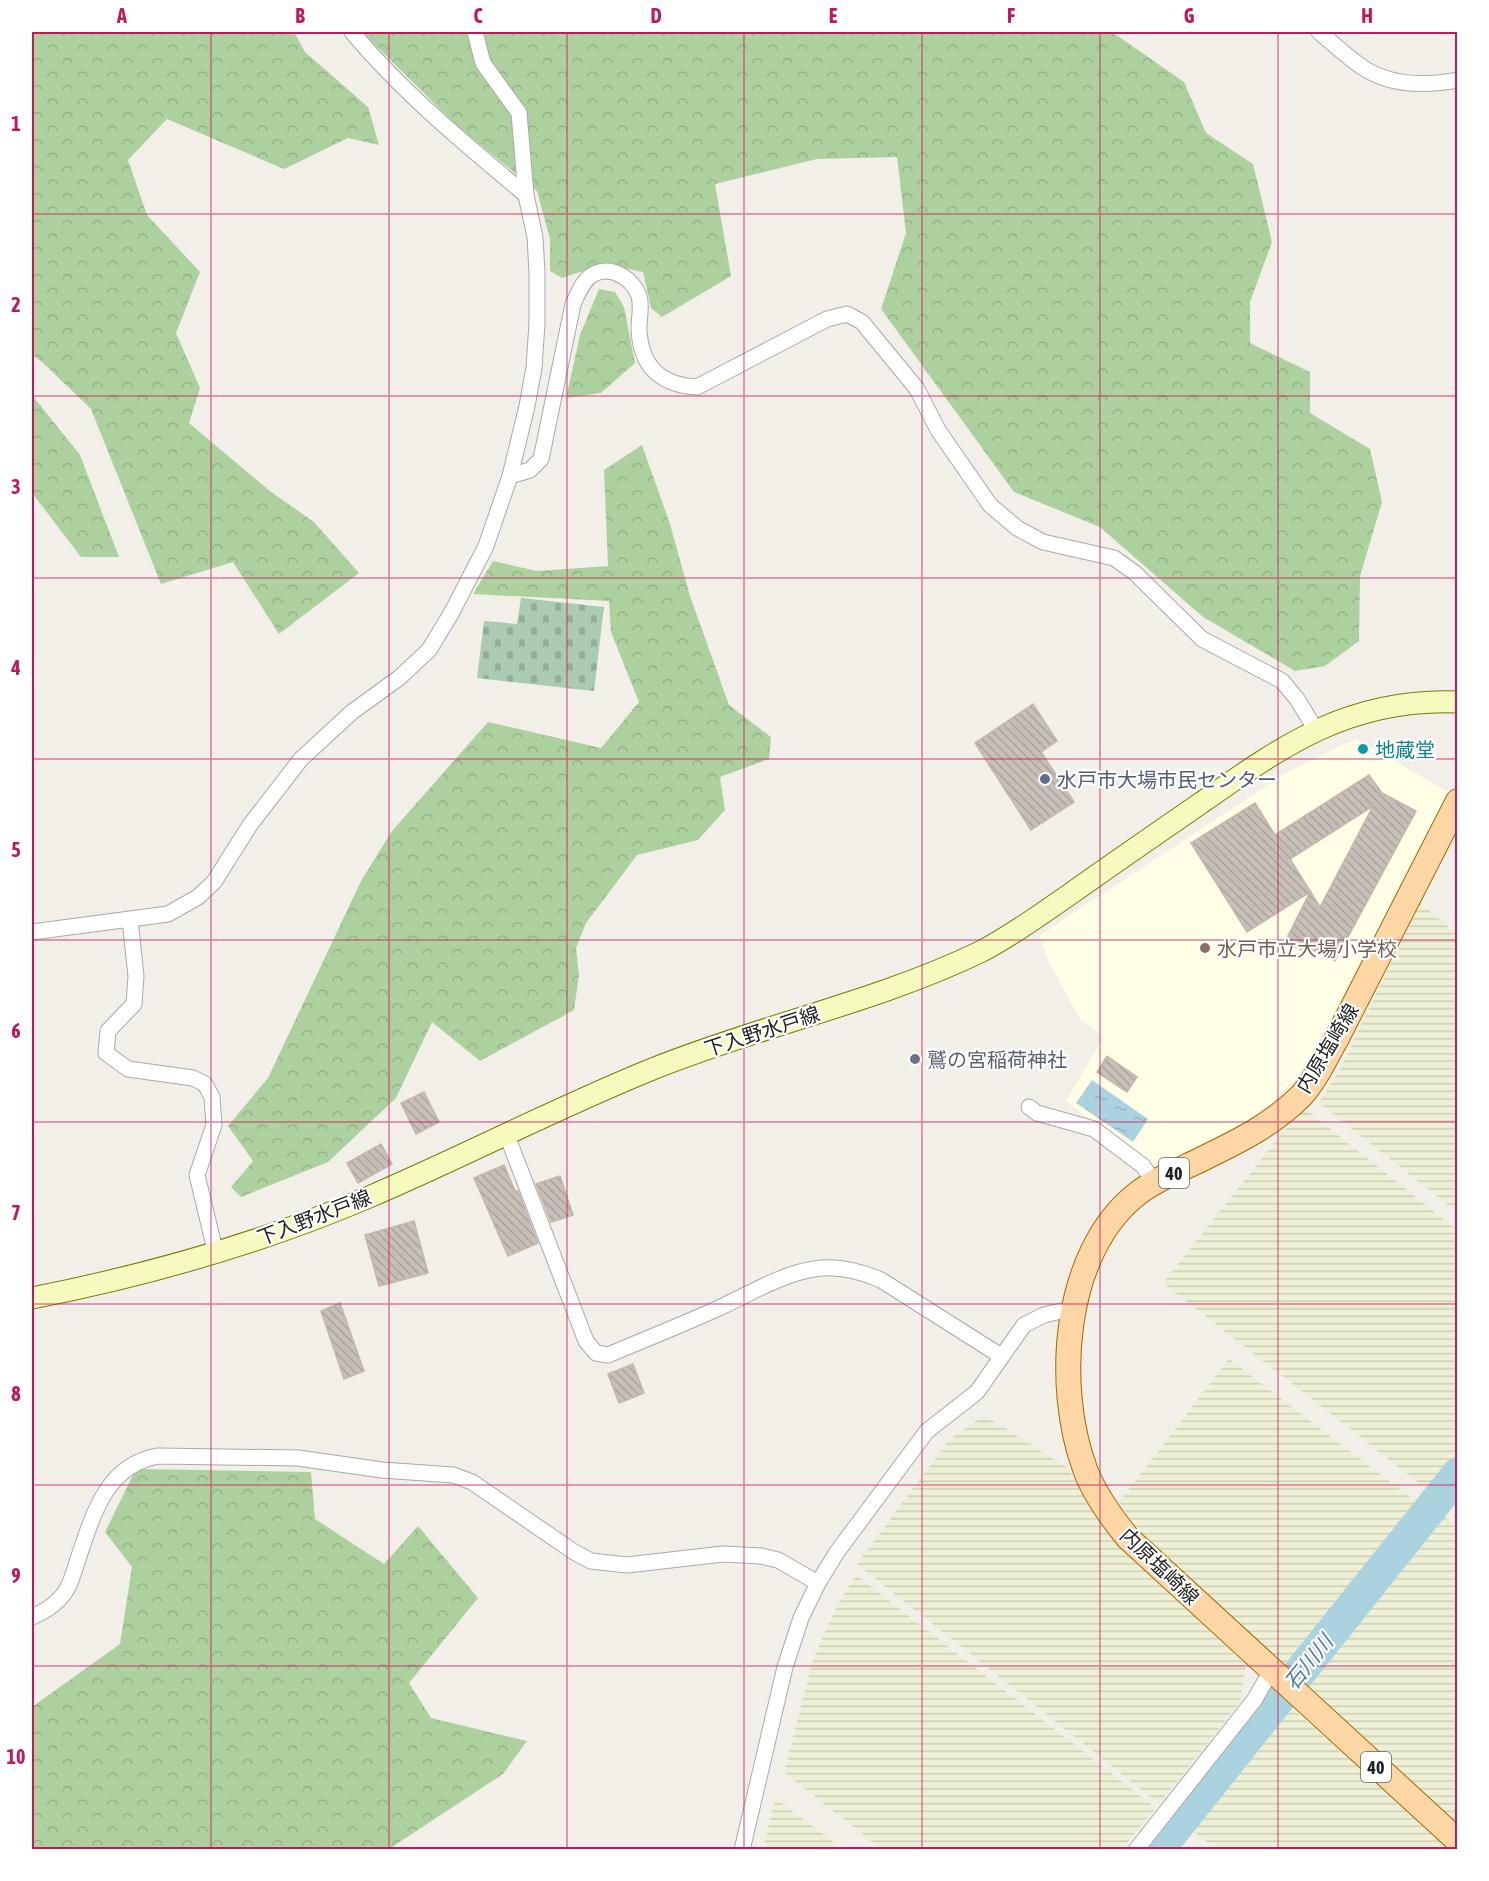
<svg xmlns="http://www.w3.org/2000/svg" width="1489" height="1881" font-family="'Asap Condensed','Noto Sans JP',sans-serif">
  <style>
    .education { fill: #ffffe5 }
    .farmland { fill: url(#farmland-rules) }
    .forest { fill: url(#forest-crowns) }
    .cemetery { fill: url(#cemetery-stones) }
    .water { fill: url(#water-ripples) }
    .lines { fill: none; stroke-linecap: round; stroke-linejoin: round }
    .river { stroke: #aad3df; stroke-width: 33 }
    .building { fill: url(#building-back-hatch); stroke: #c4b6ab; stroke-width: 1.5; fill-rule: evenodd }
    .minor-casing { stroke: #a9a9a9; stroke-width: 17 }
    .secondary-casing { stroke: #707d05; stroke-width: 23 }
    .primary-casing { stroke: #a06b00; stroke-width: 26 }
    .minor { stroke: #fff; stroke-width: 15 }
    .secondary { stroke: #f7fabf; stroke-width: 21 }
    .primary { stroke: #fcd6a4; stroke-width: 24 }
    .grid { fill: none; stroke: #c2185b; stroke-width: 1.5; stroke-opacity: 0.55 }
    .culture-dot { fill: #0f9aa8; stroke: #fff; stroke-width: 2 }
    .service-dot { fill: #5c6f8a; stroke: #fff; stroke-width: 2 }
    .education-dot { fill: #8d6e63; stroke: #fff; stroke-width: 2 }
    .worship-dot { fill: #6b7280; stroke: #fff; stroke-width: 2 }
    .labels { text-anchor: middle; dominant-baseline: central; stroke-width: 4.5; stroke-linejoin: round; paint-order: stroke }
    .shield { fill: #fff; stroke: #646464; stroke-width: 1.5 }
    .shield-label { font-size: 18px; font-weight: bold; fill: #222 }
    .culture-label { font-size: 20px; fill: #0d838f; stroke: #fff; text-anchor: start }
    .service-label { font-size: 20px; fill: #4e5e75; stroke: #fff; text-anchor: start }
    .education-label { font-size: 20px; fill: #785e54; stroke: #fff; text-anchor: start }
    .street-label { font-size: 20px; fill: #222; stroke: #fff }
    .worship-label { font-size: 20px; fill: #5b616d; stroke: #fff; text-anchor: start }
    .water-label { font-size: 21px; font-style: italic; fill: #4a7aab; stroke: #fff }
    .neatline { fill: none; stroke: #c2185b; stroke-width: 2 }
    .grid-label { font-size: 20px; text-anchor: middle; font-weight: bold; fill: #c2185b }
  </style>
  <defs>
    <pattern id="farmland-rules" width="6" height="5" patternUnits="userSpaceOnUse" patternTransform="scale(1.5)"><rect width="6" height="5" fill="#eef0d5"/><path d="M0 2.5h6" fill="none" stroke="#ccceb7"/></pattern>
    <pattern id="forest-crowns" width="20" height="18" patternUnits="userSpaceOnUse" patternTransform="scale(1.5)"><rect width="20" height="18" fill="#add19e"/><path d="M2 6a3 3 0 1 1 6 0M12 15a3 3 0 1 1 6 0" fill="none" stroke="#95b388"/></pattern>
    <pattern id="cemetery-stones" width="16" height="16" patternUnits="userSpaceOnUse" patternTransform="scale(1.5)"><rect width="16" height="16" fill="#aacbaf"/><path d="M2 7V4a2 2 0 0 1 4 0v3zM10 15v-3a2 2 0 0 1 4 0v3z" fill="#92ae96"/></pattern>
    <pattern id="water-ripples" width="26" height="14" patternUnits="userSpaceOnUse" patternTransform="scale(1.5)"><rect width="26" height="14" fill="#aad3df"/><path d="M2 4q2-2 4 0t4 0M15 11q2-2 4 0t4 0" fill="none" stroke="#92b5bf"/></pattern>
    <pattern id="building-back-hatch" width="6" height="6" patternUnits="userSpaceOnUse" patternTransform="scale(1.5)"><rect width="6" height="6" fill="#c7bfb8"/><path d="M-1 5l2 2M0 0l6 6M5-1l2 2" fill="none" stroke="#aba49e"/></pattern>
  </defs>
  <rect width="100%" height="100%" fill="#f2efe9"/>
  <!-- education -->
  <path class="education" d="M1356,739L1448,792L1327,1027L1298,1076L1271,1103L1246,1122L1154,1168L1066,1101L1104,1037L1080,1019L1048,960L1039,936L1289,771Z"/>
  <!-- farmland -->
  <g class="farmland">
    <path d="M1420,903L1457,934V1212L1319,1103L1341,1067Z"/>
    <path d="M1303,1107L1457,1230V1453L1428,1490L1163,1283Z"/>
    <path d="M1229,1359L1417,1502L1286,1667L1158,1556L1119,1502Z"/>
    <path d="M984,1415L1068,1468L1089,1506L1117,1544L1246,1665L1240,1702L1159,1804L857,1564L949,1440Z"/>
    <path d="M1442,1514L1457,1527V1825L1418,1791L1308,1685Z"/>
    <path d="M856,1575L1156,1808L1122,1849H881L784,1772L813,1660L835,1610Z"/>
    <path d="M1290,1706L1448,1849H1216L1193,1831Z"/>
    <path d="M775,1798L843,1849H763Z"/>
  </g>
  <!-- forest -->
  <g class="forest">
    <path d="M32,32H294L305,52L368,107L379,145L348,138L284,169L167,119L128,160L147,215L200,272L176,333L200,388L189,423L271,492L314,522L359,573L279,634L233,562L161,584L91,409L42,362L32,355Z"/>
    <path d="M362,32H1112L1184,82L1206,133L1253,164L1272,242L1250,302V343L1310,372V413L1370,449L1382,502L1360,576L1359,641L1325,666L1295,671L1203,617L1100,527L1014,492L881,309L906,233L897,157L817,159L715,184L731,276L662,317L651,308L643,272C608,264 596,266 562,278L550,271V239L537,191L456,125Z"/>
    <path d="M599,289L615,292L624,307L635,363L601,393L566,398L580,335Z"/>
    <path d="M32,395L80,455L119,557H81L32,493Z"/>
    <path d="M642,445L670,524L690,596L729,705L771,737L769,759L720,777L725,810L698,840L637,855L586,923L576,948L579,975L574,1010L480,1061L432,1022L396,1098L328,1162L241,1197L231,1187L253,1161L228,1126L268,1078L361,881L392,831L488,722L601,748L639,702L611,632L609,601L473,594L493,561L537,571L608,566L604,470Z"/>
    <path d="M136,1469L311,1472L315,1519L384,1564L418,1526L478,1598L409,1683L431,1718L527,1741L503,1774L389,1849H32V1707L120,1644L132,1567L105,1532Z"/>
  </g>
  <!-- cemetery -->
  <path class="cemetery" d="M521,598L604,607L594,691L477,678L484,621L517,624Z"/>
  <!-- water -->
  <path class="water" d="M1092,1080L1148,1119L1133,1142L1076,1103Z"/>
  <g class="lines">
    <!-- river -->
    <path class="river" d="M1158,1850L1458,1474"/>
  </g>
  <!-- building -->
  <g class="building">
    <path d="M1033,704L1057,741L1041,752L1074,802L1031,830L975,743Z"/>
    <path d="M1369,775L1382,793L1416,811L1335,961L1316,950L1312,955L1285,942L1310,892L1247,932L1191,843L1255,803L1275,835ZM1373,806L1320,907L1290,859Z"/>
    <path d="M1107,1056L1137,1077L1127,1092L1097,1072Z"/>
    <path d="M424,1092L439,1122L416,1134L401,1103Z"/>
    <path d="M381,1144L392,1164L358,1183L347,1163Z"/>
    <path d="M504,1165L515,1191H518L538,1243L508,1256L474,1178Z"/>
    <path d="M560,1176L573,1215L551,1222L536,1184Z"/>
    <path d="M414,1221L428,1273L379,1286L365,1235Z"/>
    <path d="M340,1303L364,1371L344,1379L321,1311Z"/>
    <path d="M633,1364L644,1393L619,1403L608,1374Z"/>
  </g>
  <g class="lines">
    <defs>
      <g id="minor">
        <path d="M352,32C403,93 465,144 526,195"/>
        <path d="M1319,32C1333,43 1347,57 1362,67C1390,86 1426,86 1458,80"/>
        <path d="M510,476L530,470L541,459L573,304C578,294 583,279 594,274C612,265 633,279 639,296C642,306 639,318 639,328C640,366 660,385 697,387L827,319L847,314L862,322L917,389L938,430L990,505L1017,528L1043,542L1114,558L1135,573L1202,639L1282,681L1297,699L1316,730"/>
        <path d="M130,920L136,976L134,1004L108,1031L106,1053L128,1069L193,1078L205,1084L212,1097L214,1125L197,1175L216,1254"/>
        <path d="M32,932L168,914L198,897L214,882L250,825L301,759L352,712L399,678L429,650L452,612L486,546L510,476L527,406L534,368L537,323V273L535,237L526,195L519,113L483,63L475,32"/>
        <path d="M1029,1107L1037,1113L1094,1129L1143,1166L1154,1182"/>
        <path d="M506,1133L586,1341L596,1353L608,1355C646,1339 684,1324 721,1307C751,1293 782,1274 814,1269C837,1265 860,1271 881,1280L1001,1356"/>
        <path d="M32,1617C46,1611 59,1603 67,1589C72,1580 75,1568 78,1559C93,1515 106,1465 158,1456L298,1458L382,1470L453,1475L472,1482L574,1552L591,1561L627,1565L723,1554L761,1556L778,1560L818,1583"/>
        <path d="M742,1850L785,1667L801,1618L818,1583L837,1552L927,1431L977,1392L1024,1325L1044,1315L1061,1311H1074"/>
        <path d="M1136,1850L1255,1699L1271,1671"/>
      </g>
      <path id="secondary" d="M32,1298C149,1275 259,1244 369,1197C465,1156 558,1107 655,1068C762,1025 876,1002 980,952C1010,937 1038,916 1066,897C1111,865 1156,834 1201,803C1285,744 1350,698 1458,702"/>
      <path id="primary" d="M1458,801L1337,1038C1326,1057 1316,1080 1301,1096C1271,1126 1235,1143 1198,1161C1177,1171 1155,1180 1137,1194C1063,1252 1054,1385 1085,1469C1094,1494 1111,1517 1128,1538L1458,1841"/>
    </defs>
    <!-- minor casing -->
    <use href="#minor" class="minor-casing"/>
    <!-- secondary casing -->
    <use href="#secondary" class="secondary-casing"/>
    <!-- primary casing -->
    <use href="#primary" class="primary-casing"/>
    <!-- minor -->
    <use href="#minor" class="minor"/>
    <!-- secondary -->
    <use href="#secondary" class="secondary"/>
    <!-- primary -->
    <use href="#primary" class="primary"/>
  </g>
  <!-- grid -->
  <path class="grid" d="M211,32V1850M389,32V1850M567,32V1850M744,32V1850M922,32V1850M1100,32V1850M1278,32V1850M32,214H1458M32,396H1458M32,578H1458M32,759H1458M32,940H1458M32,1122H1458M32,1304H1458M32,1485H1458M32,1666H1458"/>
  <!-- markers -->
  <circle class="culture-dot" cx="1363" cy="749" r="6"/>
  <circle class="service-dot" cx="1045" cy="779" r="6"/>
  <circle class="education-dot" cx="1205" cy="948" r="6"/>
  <circle class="worship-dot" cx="915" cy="1059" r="6"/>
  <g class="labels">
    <!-- shield labels -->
    <g class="shield">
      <rect x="1159" y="1158" width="30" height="30" rx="4.5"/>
      <rect x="1361" y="1752" width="30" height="30" rx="4.5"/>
    </g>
    <g class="shield-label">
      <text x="1174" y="1173">40</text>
      <text x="1376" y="1767">40</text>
    </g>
    <!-- culture labels -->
    <g class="culture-label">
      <text x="1375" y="749">地蔵堂</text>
    </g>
    <!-- service labels -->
    <g class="service-label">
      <text x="1057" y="779">水戸市大場市民センター</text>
    </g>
    <!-- education labels -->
    <g class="education-label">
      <text x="1217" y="948">水戸市立大場小学校</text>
    </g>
    <!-- street labels -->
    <g class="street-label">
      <text transform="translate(762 1031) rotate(-18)">下入野水戸線</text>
      <text transform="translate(1327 1048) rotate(-59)">内原塩崎線</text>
      <text transform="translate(314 1217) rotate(-21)">下入野水戸線</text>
      <text transform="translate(1160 1566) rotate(44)">内原塩崎線</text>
    </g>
    <!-- worship labels -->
    <g class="worship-label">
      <text x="927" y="1059">鷲の宮稲荷神社</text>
    </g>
    <!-- water labels -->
    <g class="water-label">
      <text transform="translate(1308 1662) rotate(-51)">石川川</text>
    </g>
  </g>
  <!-- border -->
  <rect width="1489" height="1881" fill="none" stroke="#ffffff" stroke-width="66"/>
  <rect x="33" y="33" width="1423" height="1815" class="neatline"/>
  <g class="grid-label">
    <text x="122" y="23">A</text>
    <text x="300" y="23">B</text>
    <text x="478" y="23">C</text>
    <text x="656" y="23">D</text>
    <text x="833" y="23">E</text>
    <text x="1011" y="23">F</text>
    <text x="1189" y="23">G</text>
    <text x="1367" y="23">H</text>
    <text x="16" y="131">1</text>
    <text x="16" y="312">2</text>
    <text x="16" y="494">3</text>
    <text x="16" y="675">4</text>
    <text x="16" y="857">5</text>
    <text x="16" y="1038">6</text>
    <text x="16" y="1220">7</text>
    <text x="16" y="1401">8</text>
    <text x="16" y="1583">9</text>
    <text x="16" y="1764">10</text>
  </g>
</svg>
